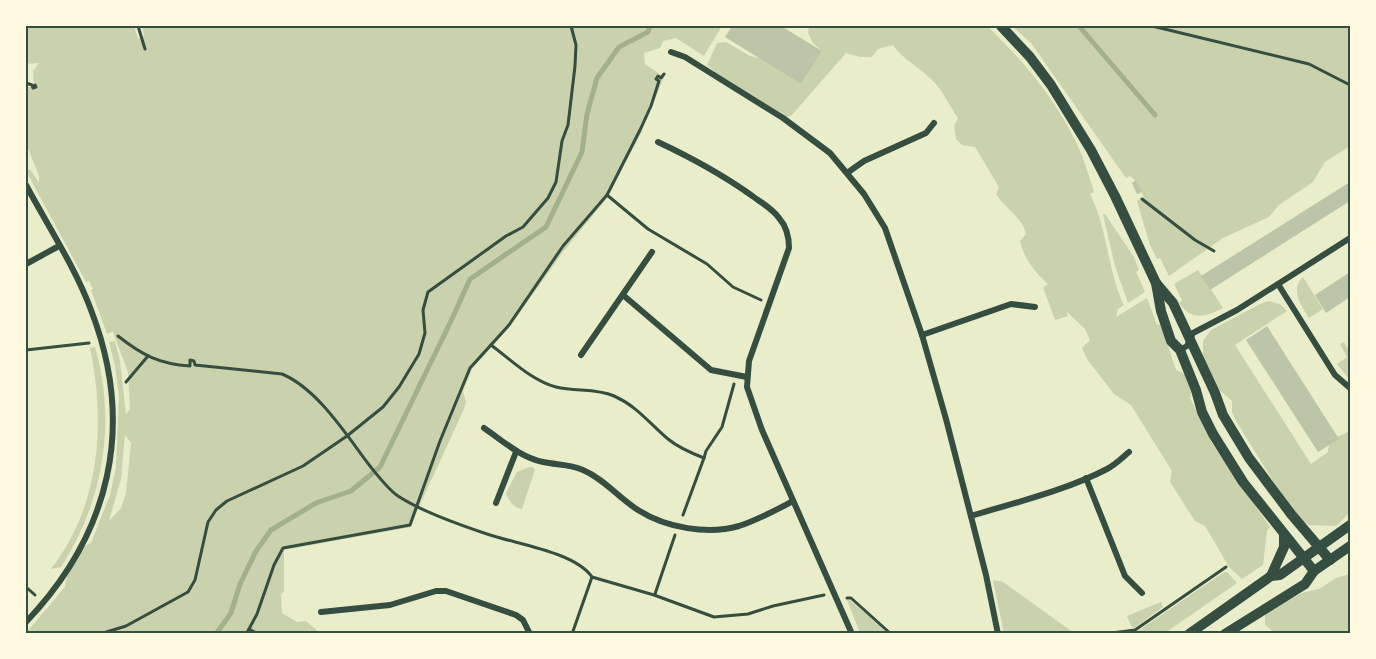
<svg xmlns="http://www.w3.org/2000/svg" width="1376" height="659" font-family="'Fira Sans Condensed',sans-serif">
  <style>
    .green { fill: #cad2ad; fill-rule: evenodd }
    .lines { fill: none; stroke-linecap: round; stroke-linejoin: round }
    .stream { stroke: #a3b18a; stroke-width: 5 }
    .building { fill: #bcc5a7 }
    .path { stroke: #344e41; stroke-width: 3 }
    .minor { stroke: #344e41; stroke-width: 6 }
    .tertiary { stroke: #344e41; stroke-width: 10 }
    .neatline { fill: none; stroke: #344e41; stroke-width: 2 }
  </style>
  <rect width="100%" height="100%" fill="#e9edc9"/>
  <!-- green -->
  <g class="green">
    <path d="M26,26H134L138,39L144,36L142,26H722L704,56L676,38L663,41L660,48L644,53L645,64L664,77L641,133L607,198L563,252L511,325L472,369L463,391L466,402L464,409L418,509L411,527L284,550V591L281,595L282,613L297,622L306,621L320,633C308,633 271,630 262,634L26,633L65,587L69,564L75,551L91,543L110,495L116,467L119,396L115,366L109,342L115,341L120,361L126,414L130,409L128,372L112,330V332L107,334L91,290L93,289L89,281L86,282L26,171L30,169L39,183V176L26,143V86L34,88L33,71L39,63L26,64ZM125,435L131,443L126,493L121,508L109,521L121,479Z"/>
    <path d="M809,26H987C1022,59 1056,100 1077,144C1084,159 1089,176 1094,192L1090,194C1108,229 1107,270 1124,305L1118,309L1116,317L1147,298L1157,325L1161,324L1176,370L1185,374L1192,390L1190,398L1213,445L1270,527L1267,531L1263,565L1242,579L1229,567L1205,526L1195,521L1170,482L1172,471L1131,405L1114,394L1087,359L1082,348L1090,340L1085,329L1066,311L1068,316L1055,320L1043,287L1048,284C1035,272 1024,259 1020,241L1026,234C1022,216 1005,209 996,194L999,187L975,147L962,145L956,139L954,126L958,118C949,105 942,89 931,79C919,67 902,59 893,45L878,49L872,57H860L846,53L791,116L786,117L719,75L707,65L717,43L726,42L750,56L759,58L801,84L822,51L813,43L808,33Z"/>
    <path d="M1012,26H1350V146L1325,162L1313,182L1279,205L1269,217L1223,238L1169,276L1160,258L1157,259L1150,245L1137,201L1144,197L1136,181L1130,176L1126,178L1031,43Z"/>
    <path d="M1105,214L1134,257L1139,270L1136,272L1145,292L1128,303L1115,266L1103,215Z"/>
    <path d="M1198,270L1223,308C1206,317 1191,321 1179,303L1182,300L1174,284Z"/>
    <path d="M1303,277L1323,309L1309,318C1301,305 1290,290 1303,277Z"/>
    <path d="M1269,301L1280,304L1287,311L1235,345L1311,464L1328,452C1329,437 1339,437 1350,431V512L1336,526L1309,525L1296,515L1278,489L1236,421L1232,412V401L1217,388L1203,356V341L1211,330L1262,303Z"/>
    <path d="M1344,342L1350,353V380L1337,364L1347,357L1340,344Z"/>
    <path d="M95,347C117,423 103,502 61,567L51,569C100,506 106,424 90,348Z"/>
    <path d="M529,467H533L535,470L522,509C514,508 508,500 506,493L517,472Z"/>
    <path d="M1224,572H1227L1237,583L1165,633H1135Z"/>
    <path d="M1350,574V633H1275L1265,625V615L1272,609L1302,593L1319,589L1336,578Z"/>
    <path d="M993,580L1003,582L1074,633H1004Z"/>
    <path d="M847,600H850L888,633H860Z"/>
    <path d="M1161,602L1163,607L1134,628L1131,626L1127,616Z"/>
  </g>
  <g class="lines">
    <!-- stream -->
    <g class="stream">
      <path d="M1079,26L1155,115"/>
      <path d="M216,634L231,613L240,584L256,551L271,530L316,503L351,491L380,467L451,321L470,279L546,227L582,152L587,114L597,78L619,47L648,32L650,26"/>
    </g>
  </g>
  <!-- building -->
  <g class="building">
    <path d="M732,26H781L822,51L801,84L725,37Z"/>
    <path d="M1136,180L1142,192L1137,194L1132,183Z"/>
    <path d="M1350,182V201L1210,290L1201,276Z"/>
    <path d="M1350,272V297L1326,313L1315,295Z"/>
    <path d="M1267,326L1339,439L1318,452L1246,340Z"/>
  </g>
  <g class="lines">
    <!-- path -->
    <g class="path">
      <path d="M138,26L145,49"/>
      <path d="M1152,26L1309,64L1350,85"/>
      <path d="M26,80V83L32,85L33,88L36,87L35,85"/>
      <path d="M607,195L648,229L707,264L733,287L761,300"/>
      <path d="M1142,199L1195,240L1214,251"/>
      <path d="M118,336C142,355 159,364 190,366V360L194,361L195,365L282,374C318,389 347,436 370,466C378,476 388,489 398,496C419,510 463,526 487,534C516,544 575,552 592,577L572,634"/>
      <path d="M491,345C510,359 532,381 556,387C576,392 595,388 614,396C637,406 650,424 668,439C679,448 691,453 704,458L706,451L722,427L734,384"/>
      <path d="M26,350L89,343"/>
      <path d="M126,382L148,356"/>
      <path d="M683,515L704,458"/>
      <path d="M592,577L654,595L714,617L748,614L773,606L824,595"/>
      <path d="M26,587L35,595"/>
      <path d="M655,594L675,535"/>
      <path d="M847,598H851L891,634"/>
      <path d="M249,629L257,614L274,565L283,548L410,525L440,441L470,368L509,325L563,246L607,195L640,130L651,106L659,81L656,79L658,76L661,78L664,74"/>
      <path d="M100,634L126,626L188,592L195,580L208,522L216,510L227,501L303,466L347,436L383,407L399,387L419,354L425,333L423,310L428,292L506,236L523,227L548,198L556,182L562,141L568,125L575,66L576,45L571,26"/>
      <path d="M246,634L249,629L258,634"/>
      <path d="M1104,634L1135,630L1226,567"/>
    </g>
    <!-- minor -->
    <g class="minor">
      <path d="M671,52L685,57L783,118L830,153L864,194L885,228L922,335L946,419L986,575L998,634"/>
      <path d="M658,142C692,158 720,173 751,195C760,202 772,208 779,218C787,227 789,237 789,248L749,361L747,387L762,430L852,634"/>
      <path d="M847,173L864,161L926,133L934,123"/>
      <path d="M26,185C48,226 75,267 91,310C136,426 110,534 26,622"/>
      <path d="M26,264L59,246"/>
      <path d="M1278,284L1350,238"/>
      <path d="M623,295L711,370L747,377"/>
      <path d="M922,335L1011,304L1035,307"/>
      <path d="M1180,350L1187,346L1193,333L1237,310L1278,284L1335,375L1350,388"/>
      <path d="M581,355L652,252"/>
      <path d="M484,428C503,441 520,457 543,462C557,465 570,464 583,470C604,479 619,498 638,510C666,528 708,535 739,526C758,520 776,510 793,501"/>
      <path d="M1086,478L1125,576L1142,593"/>
      <path d="M496,503L516,452"/>
      <path d="M971,516C1014,503 1067,490 1107,469C1115,465 1122,458 1129,452"/>
      <path d="M321,612L390,605L436,591H446L516,615L523,620L530,634"/>
    </g>
    <!-- tertiary -->
    <g class="tertiary">
      <path d="M1001,26L1030,57L1051,85L1091,150L1115,196L1156,283L1161,311L1171,341L1180,350L1196,390L1202,412L1213,434L1243,482L1314,571"/>
      <path d="M1156,283L1173,303L1215,393L1223,415L1249,458L1291,514L1330,560"/>
      <path d="M1271,576L1284,547V534"/>
      <path d="M1189,634L1271,576L1280,575L1350,525"/>
      <path d="M1225,634L1305,584L1314,571L1350,546"/>
    </g>
  </g>
  <!-- border -->
  <rect width="1376" height="659" fill="none" stroke="#fefae0" stroke-width="54"/>
  <rect x="27" y="27" width="1322" height="605" class="neatline"/>
</svg>
